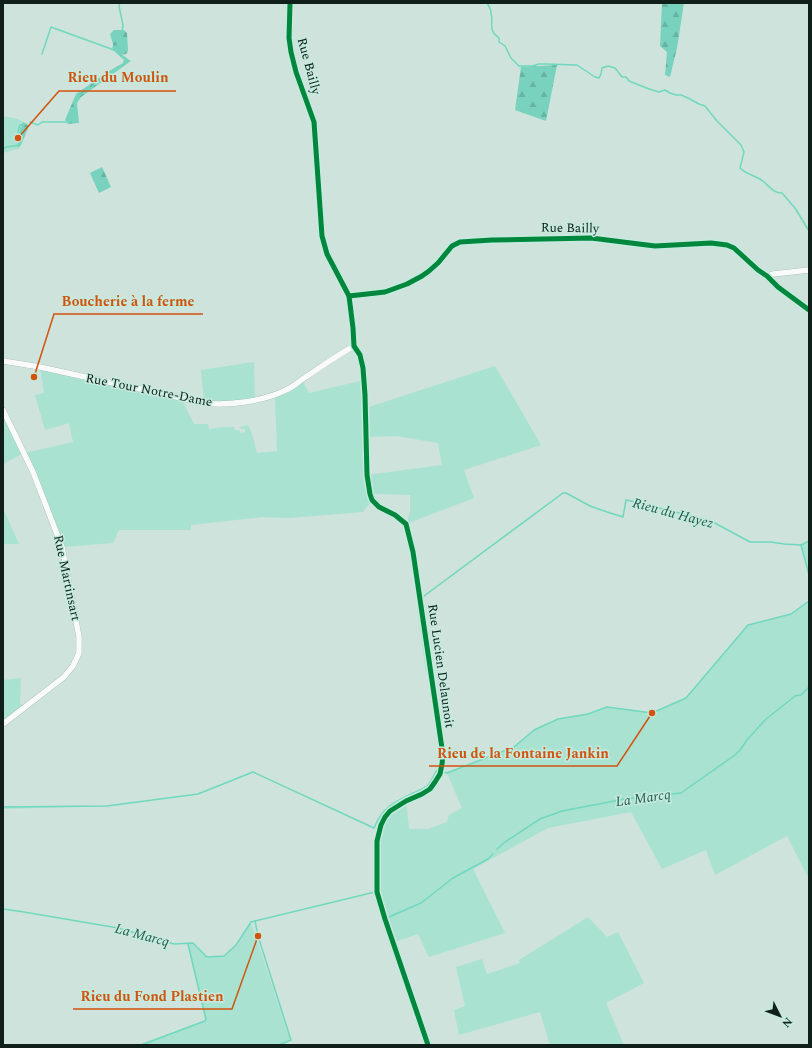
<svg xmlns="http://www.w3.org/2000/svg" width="812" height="1048" font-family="Spectral,serif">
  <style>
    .grass { fill: #a9e2d1; fill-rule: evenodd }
    .forest { fill: url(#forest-firs) }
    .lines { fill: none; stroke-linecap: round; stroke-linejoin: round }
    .stream { stroke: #70d8be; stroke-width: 1.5 }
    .street-casing { stroke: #9aaba5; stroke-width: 6 }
    .street { stroke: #f8fbfa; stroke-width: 5.5 }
    .cycleway-casing { stroke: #c5ebde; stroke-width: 8 }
    .cycleway { stroke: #00873e; stroke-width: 5 }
    .labels { text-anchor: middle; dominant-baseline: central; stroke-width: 3; stroke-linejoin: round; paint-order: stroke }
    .street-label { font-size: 13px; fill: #101f1a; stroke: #c5ebde }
    .water-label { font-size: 14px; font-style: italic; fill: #21594b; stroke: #c5ebde }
    .leader { fill: none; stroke: #d2530d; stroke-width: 1.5 }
    .callout-dot { fill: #d2530d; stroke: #c5ebde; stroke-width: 1.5 }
    .callout-label { font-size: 14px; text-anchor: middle; font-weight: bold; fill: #d2530d; stroke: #c5ebde; stroke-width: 3; stroke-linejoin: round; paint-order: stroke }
  </style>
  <defs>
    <pattern id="forest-firs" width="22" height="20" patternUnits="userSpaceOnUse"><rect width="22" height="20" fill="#79d2bd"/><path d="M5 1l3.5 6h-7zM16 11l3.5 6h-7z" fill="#68b4a2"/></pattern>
  </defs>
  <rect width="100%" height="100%" fill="#cde3db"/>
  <!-- grass -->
  <g class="grass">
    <path d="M3,116L18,119L23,122C19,131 17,138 18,149L3,153Z"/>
    <path d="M254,362L255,400L204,403L201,370Z"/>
    <path d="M495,366L541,445L464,470L474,498L406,524L410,512V495L374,494C377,501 384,506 391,510L390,511L382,506L374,498L363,512L289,518L263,517L191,525V530H119L113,543L62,547L24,453L3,464V410L25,453L73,442L69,423L45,430L35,395L44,393L40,367L181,398L194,424H208L209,429L222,427H234L235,430H239L241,433L245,432V429H241L240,427L248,425L252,434L257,453L277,451L275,397L302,380L309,393L364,380L367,389L368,388L369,407ZM396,436L438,443L442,465L367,475L366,437Z"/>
    <path d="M3,508L19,544H3Z"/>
    <path d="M809,541V575L801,545Z"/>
    <path d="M809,601V879L787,836L715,875L706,850L662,869L631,812L548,828L473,869L505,933L429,957L418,934L394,942L377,892L378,834L390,811L406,801L409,829H428L447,822L449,815L462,808L447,773L513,747L534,730L558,719L588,714L607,707L652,713L686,698L748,625L791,614Z"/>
    <path d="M417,608H419L429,672L426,673Z"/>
    <path d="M21,678L20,704L27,706L3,724V680Z"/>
    <path d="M3,806H107L3,809Z"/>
    <path d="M588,917L607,937L618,932L644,983L606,1003L624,1045H550L540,1012L459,1035L454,1010L465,1006L456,967L482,959L487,974L520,963L519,960Z"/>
    <path d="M251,922L290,1039L280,1045H139L205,1020L187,943H193L207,957L224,956L236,945Z"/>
  </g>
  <!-- forest -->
  <g class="forest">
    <path d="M662,3H684L677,48L670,77L665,75L667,52L660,46Z"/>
    <path d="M114,30H124L127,33L128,51L126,54L121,55L131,61L81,97L77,103L79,123L68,124L65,120L76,94L106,73L123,63L124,60L113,50V44L110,34Z"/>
    <path d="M557,65L546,121L515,110L521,67Z"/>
    <path d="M23,122L29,126L22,143L18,149C17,138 19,131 23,122Z"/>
    <path d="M102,167L111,187L99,193L90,173Z"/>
  </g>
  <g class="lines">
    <!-- stream -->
    <g class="stream">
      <path d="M487,3C489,6 491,10 491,13C494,24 487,29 499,38V42L505,46L511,58L519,66H532L539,64H546L577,65L595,77L599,78L601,74L602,68L608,66L615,68L622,77H626L629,81L649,89L659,92L665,90L670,93L676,95H681L688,98L699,104L705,106L717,121L741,145L744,152L740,168C746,174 753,175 760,179C768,184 772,193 782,193L795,208L809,231"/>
      <path d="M42,54L51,27L114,50"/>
      <path d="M30,122L38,125L42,122H71C75,113 74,104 79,96L126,63L127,59L114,50L113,47L119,45L121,40L120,35L122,33L123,25L119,6L120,3"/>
      <path d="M3,149L6,147L20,145C21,140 21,144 19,139C17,134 18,130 20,125L26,124"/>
      <path d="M809,541L801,545L809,575"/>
      <path d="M424,596L563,493H566L590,506L607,512L623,517L626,500L631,501L711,521L750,542H771L784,544L801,545"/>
      <path d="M443,772L447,773L514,747L534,730L558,719L588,714L607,707L652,713L686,698L748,625L791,614L809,601"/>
      <path d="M3,807L107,806L198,794L253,772L374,828C383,807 394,802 413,793C417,791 423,789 427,786C431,782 434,775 437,770"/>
      <path d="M497,849L505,842L540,819L562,811L625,799L681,793L735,755L740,750L747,740L765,720L795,696L801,695L809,687"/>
      <path d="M3,909L24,912L118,928L174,944L193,943L207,957L224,956L236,945L251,922L375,892"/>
      <path d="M389,917L421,903L453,878L488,859L493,854"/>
      <path d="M255,921L258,936L291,1040L279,1045"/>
      <path d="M141,1045L205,1021L206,1019L188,944"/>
    </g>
    <defs>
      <g id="street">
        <path d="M290,3L289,38L291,52L296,72L314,122L322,236L327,254L349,296L353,328L354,346"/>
        <path d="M767,276L773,274L809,270"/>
        <path d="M349,296L385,292L407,284L422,276L429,271L438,263L452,246L460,242L492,240L591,238L655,246L711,243L727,245L734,248L758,270L767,276L778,287L809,310"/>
        <path d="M354,346L360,355L363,368L365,395L367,475L370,494L372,500L379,507L395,515L406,524L413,552L443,755L442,764L440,774L435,782L430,789L422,794L406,801L390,811L385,817L381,825L377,841V892L385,919L428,1045"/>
        <path d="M3,361L40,367L204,403C229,406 264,401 286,390C293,387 298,382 304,378C321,367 336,356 354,346"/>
        <path d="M3,410L33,472L62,547L79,637V653L73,666L64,677L3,724"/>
      </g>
    </defs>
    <!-- street casing -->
    <use href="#street" class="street-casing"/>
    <!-- street -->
    <use href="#street" class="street"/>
    <defs>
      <g id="cycleway">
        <path d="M290,3L289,38L291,52L296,72L314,122L322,236L327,254L349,296L353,328L354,346L360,355L363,368L365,395L367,475L370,494L372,500L379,507L395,515L406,524L413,552L443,755L442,764L440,774L435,782L430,789L422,794L406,801L390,811L385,817L381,825L377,841V892L385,919L428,1045"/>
        <path d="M349,296L385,292L407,284L422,276L429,271L438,263L452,246L460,242L492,240L591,238L655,246L711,243L727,245L734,248L758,270L767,276L778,287L809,310"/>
      </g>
    </defs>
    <!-- cycleway casing -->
    <use href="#cycleway" class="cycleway-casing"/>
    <!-- cycleway -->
    <use href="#cycleway" class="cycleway"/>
  </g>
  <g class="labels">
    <!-- street labels -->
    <g class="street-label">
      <text transform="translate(309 66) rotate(75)">Rue Bailly</text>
      <text transform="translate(570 228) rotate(1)">Rue Bailly</text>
      <text transform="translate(149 390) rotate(11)">Rue Tour Notre-Dame</text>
      <text transform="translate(67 578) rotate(78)">Rue Martinsart</text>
      <text transform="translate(441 666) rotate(82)">Rue Lucien Delaunoit</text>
    </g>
    <!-- water labels -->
    <g class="water-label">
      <text transform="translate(673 513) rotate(15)">Rieu du Hayez</text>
      <text transform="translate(643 798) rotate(-8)">La Marcq</text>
      <text transform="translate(142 935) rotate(15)">La Marcq</text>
    </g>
  </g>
  <!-- callouts -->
  <path class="leader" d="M18 138L59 91H176M34 377L54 314H203M652 713L617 766H429M258 936L232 1009H73"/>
  <g class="callout-dot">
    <circle cx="18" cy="138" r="4"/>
    <circle cx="34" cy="377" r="4"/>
    <circle cx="652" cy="713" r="4"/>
    <circle cx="258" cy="936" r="4"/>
  </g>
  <g class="callout-label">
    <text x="118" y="82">Rieu du Moulin</text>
    <text x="128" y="306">Boucherie à la ferme</text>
    <text x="523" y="758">Rieu de la Fontaine Jankin</text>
    <text x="152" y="1001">Rieu du Fond Plastien</text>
  </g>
  <!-- border -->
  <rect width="812" height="1048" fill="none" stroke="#101f1a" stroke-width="8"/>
  <!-- north arrow -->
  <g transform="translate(780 1016) rotate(132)" stroke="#c5ebde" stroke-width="3" paint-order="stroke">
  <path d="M0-3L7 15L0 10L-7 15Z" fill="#101f1a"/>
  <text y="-6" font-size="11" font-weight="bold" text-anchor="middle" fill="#101f1a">N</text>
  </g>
</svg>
